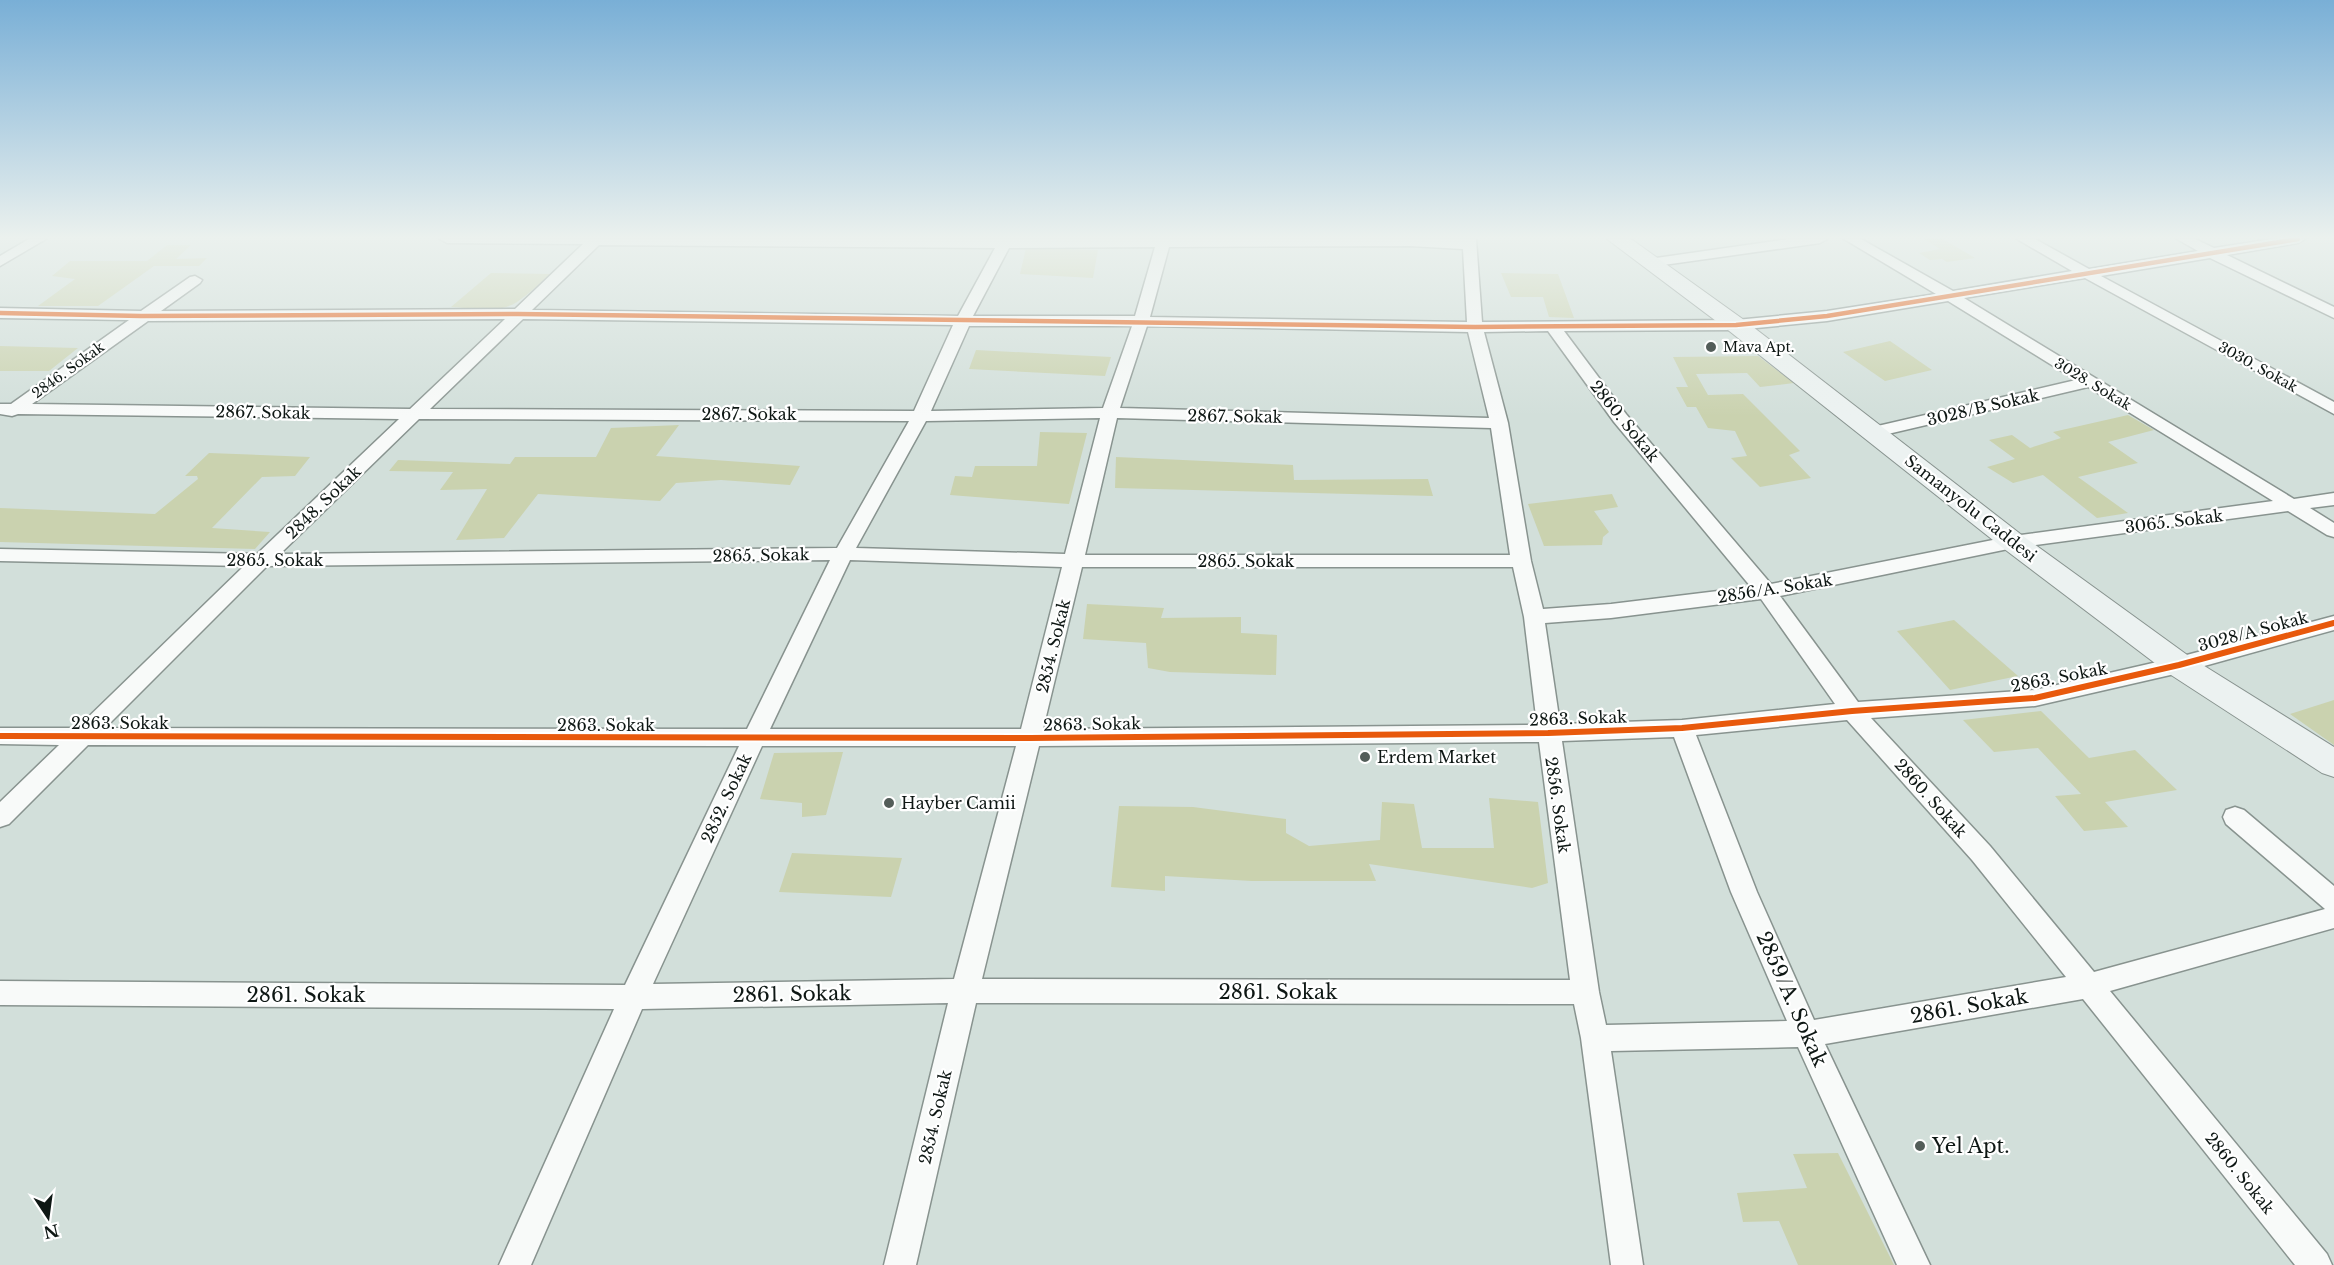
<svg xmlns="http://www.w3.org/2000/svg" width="2334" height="1265" font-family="'Libre Baskerville',serif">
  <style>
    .green { fill: #cad2af }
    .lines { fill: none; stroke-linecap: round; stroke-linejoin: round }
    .street-casing { stroke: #88938f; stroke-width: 3 }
    .secondary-casing { stroke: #88938f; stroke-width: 2 }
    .street { fill: #f8faf9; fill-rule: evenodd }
    .secondary { fill: #ecf2f1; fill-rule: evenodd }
    .cycleway-far1-casing { stroke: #fff; stroke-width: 8 }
    .cycleway-casing { stroke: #fff; stroke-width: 10 }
    .cycleway-far1 { stroke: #e8590c; stroke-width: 4.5 }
    .cycleway { stroke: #e8590c; stroke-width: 6 }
    .poi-dot { fill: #535d59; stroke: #fff; stroke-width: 2 }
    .labels { text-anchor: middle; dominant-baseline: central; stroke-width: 4.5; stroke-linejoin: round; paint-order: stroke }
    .far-poi-label { font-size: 14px; fill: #0e1714; stroke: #fff; text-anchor: start }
    .far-street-label { font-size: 14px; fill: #0e1714; stroke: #fff }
    .street-label { font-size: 16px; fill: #0e1714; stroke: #fff }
    .poi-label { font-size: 16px; fill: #0e1714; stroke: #fff; text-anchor: start }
    .near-street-label { font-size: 20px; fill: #0e1714; stroke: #fff }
    .near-poi-label { font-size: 20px; fill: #0e1714; stroke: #fff; text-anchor: start }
  </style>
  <rect width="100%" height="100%" fill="#d2dfda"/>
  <!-- green -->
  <g class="green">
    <path d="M1924,239H1943L1975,258L1947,262L1942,259L1930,260L1919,253L1940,249Z"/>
    <path d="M167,245H191L176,259L207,258L199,266H154L98,306H38L75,279L52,276L70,261H147Z"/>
    <path d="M1026,248L1098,250L1093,278L1020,274Z"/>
    <path d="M491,273L551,274C540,283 529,294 517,302C499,314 471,308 451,307Z"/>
    <path d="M1501,273L1558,274L1574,318L1549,317L1543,297H1511Z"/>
    <path d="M1890,341L1932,370L1885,381L1843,352Z"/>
    <path d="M0,346L78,348L49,371H0Z"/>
    <path d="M976,350L1111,357L1105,376L969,369Z"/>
    <path d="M1758,356L1794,383L1760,387L1747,373L1696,374L1708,395L1743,394L1800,451L1789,455L1811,478L1760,487L1731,458L1747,456L1735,431L1708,428L1696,407H1687L1676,387H1688L1673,357Z"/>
    <path d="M2128,415L2154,430L2108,442L2138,463L2078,477L2128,513L2097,518L2043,475L2013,483L1987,467L2015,459L1989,440L2012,435L2030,448L2061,438L2053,432Z"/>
    <path d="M679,425L656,456L800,466L790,485L721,480L676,483L660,501L538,494L504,538L456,540L487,489L440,490L453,472L389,471L398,460L510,464L515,457H596L611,428Z"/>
    <path d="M1040,432L1087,433L1069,504L950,495L955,476L972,477L975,466H1037Z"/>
    <path d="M209,453L310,457L295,476L262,477L212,528L270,532L255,549L0,542V508L155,514L198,479L197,476H185Z"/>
    <path d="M1116,457L1293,465L1294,480L1428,479L1433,496L1115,488Z"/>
    <path d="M1612,494L1618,507L1594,511L1609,532L1603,537L1602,545L1544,546L1528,504Z"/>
    <path d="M1087,604L1164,608L1161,618L1241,617V633L1277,635L1276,675L1170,672L1148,668L1146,643L1083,639Z"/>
    <path d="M1954,620L2018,676L1950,690L1897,631Z"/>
    <path d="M2334,700V745L2290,714Z"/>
    <path d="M2041,711L2089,758L2135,750L2177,790L2105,802L2128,827L2084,831L2055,796L2081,794L2038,748L1994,752L1963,720Z"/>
    <path d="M843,752L826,815L802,817V803L760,799L774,753Z"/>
    <path d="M1489,798L1538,802L1548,883L1532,888L1369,864L1376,881H1252L1165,876V891L1111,887L1119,806L1193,807L1286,819V833L1309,846L1380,840L1382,802L1414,804L1422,848H1494Z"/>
    <path d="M792,853L902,858L891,897L779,892Z"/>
    <path d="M1838,1153L1894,1265H1798L1779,1221L1743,1222L1737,1193L1807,1188L1793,1154Z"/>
  </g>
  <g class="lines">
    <defs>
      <g id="street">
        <path d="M29,239H46L0,266V256Z"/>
        <path d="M440,239H1476L1482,322L1736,320L1827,311L1936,294L1844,239H1861L1953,291L2072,271L2017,239H2035L2089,269L2198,251L2177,239H2195L2214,248L2272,239H2305L2298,243L2227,255L2334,307V318L2210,258L2101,276L2334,402V414L2085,278L1964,298L2294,499L2334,493V505L2310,508L2334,523V537L2327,535L2288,511L2013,548L1780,596L1858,702L2035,690L2179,657L2334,616V630L2179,673L2035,706L1871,718L1990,846L2094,972L2325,909L2226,824L2223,817L2226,810L2235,807L2244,810L2334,886V928L2110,991L2327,1254L2332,1265H2295L2083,999L1825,1044L1930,1265H1897L1798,1047L1611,1051L1643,1265H1611L1581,1038L1574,1004L976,1003L916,1265H884L948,1003L642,1009L531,1265H499L614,1009L0,1005V981L625,985L739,746L88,745L9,824L0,827V802L59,745L0,744V728H77L244,566L0,561V549L257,554L399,419L18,414L12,416L0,414V404H11L129,320L0,318V308L141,311L190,277L195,276L202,280L200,283L161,311L515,309L583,244L447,243ZM599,245L995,248L958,316L532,310ZM1410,246L1463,249L1467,322L1150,317L1169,247ZM1155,247L1135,316H973L1009,248ZM1948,301L2076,380L1869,428L1866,432L1869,436L1875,437L2088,387L2273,501L2013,536L1771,584L1626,414L1564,331L1736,330L1827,321ZM505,319L410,409L32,404L148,321ZM523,319L953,325L914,411L430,409ZM969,326H1132L1103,408L931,411ZM1147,326L1468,332L1489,418L1120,408ZM1548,331L1614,422L1751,587L1611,604L1543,609L1531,561L1508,423L1484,332ZM1100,418L1065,554L856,548L926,421ZM1117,418L1491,428L1510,555H1085ZM419,419L909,421L837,548L280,554ZM830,560L747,729L105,728L267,566ZM850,560L1062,567L1021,729H770ZM1082,567H1513L1524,617L1537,725L1043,729ZM1761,599L1835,704L1682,720L1560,724L1545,623L1611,618ZM1847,720L1972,860L2066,977L1814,1020L1757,892L1696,735ZM1674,737L1731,892L1787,1021L1606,1025L1599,992L1562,741ZM1539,742L1570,980L982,979L1039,746ZM762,746H1016L954,979L653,984Z"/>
        <path d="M1789,239H1827L1820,243L1649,267L1642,263L1649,259Z"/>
      </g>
      <path id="secondary" d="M1607,239H1631L1744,320L2023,536L2190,657L2334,747V777L2322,773L2168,673L2003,548L1728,330Z"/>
    </defs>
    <!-- street casing -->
    <use href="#street" class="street-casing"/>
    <!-- secondary casing -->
    <use href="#secondary" class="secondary-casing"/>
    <!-- street -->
    <use href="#street" class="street"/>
    <!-- secondary -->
    <use href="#secondary" class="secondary"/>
    <defs>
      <path id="cycleway-far1" d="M0,313L141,316L518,314L1475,327L1736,325L1827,316L2298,239"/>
      <path id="cycleway" d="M0,736L1030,738L1548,733L1682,728L1852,711L2035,698L2179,665L2334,623"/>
    </defs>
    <!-- cycleway-far1 casing -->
    <use href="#cycleway-far1" class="cycleway-far1-casing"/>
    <!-- cycleway casing -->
    <use href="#cycleway" class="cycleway-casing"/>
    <!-- cycleway-far1 -->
    <use href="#cycleway-far1" class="cycleway-far1"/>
    <!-- cycleway -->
    <use href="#cycleway" class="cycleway"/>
  </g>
  <!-- sky -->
  <linearGradient id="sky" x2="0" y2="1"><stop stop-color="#79afd6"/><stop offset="0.57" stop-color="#ebf1ee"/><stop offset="1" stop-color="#ebf1ee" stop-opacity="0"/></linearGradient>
  <rect width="2334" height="416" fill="url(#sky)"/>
  <!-- markers -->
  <g class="poi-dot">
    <circle cx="1711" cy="347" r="6"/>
    <circle cx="1365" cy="757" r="6"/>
    <circle cx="889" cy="803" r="6"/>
    <circle cx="1920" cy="1146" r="6"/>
  </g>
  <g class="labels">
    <!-- far-poi labels -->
    <g class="far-poi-label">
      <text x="1723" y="347">Mava Apt.</text>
    </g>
    <!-- far-street labels -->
    <g class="far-street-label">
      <text transform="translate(2258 367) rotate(29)">3030. Sokak</text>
      <text transform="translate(68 370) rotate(-36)">2846. Sokak</text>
      <text transform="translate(2093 384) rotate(31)">3028. Sokak</text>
    </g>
    <!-- street labels -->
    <g class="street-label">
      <text transform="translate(1983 407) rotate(-13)">3028/B Sokak</text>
      <text transform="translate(263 412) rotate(1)">2867. Sokak</text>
      <text x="749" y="414">2867. Sokak</text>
      <text transform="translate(1235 416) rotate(1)">2867. Sokak</text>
      <text transform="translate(1625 421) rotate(51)">2860. Sokak</text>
      <text transform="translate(323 502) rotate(-44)">2848. Sokak</text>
      <text transform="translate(1971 508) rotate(38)">Samanyolu Caddesi</text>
      <text transform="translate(2174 521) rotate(-7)">3065. Sokak</text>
      <text transform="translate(761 555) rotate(-1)">2865. Sokak</text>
      <text x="275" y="560">2865. Sokak</text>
      <text x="1246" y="561">2865. Sokak</text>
      <text transform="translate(1775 588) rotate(-9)">2856/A. Sokak</text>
      <text transform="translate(2253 631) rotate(-15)">3028/A Sokak</text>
      <text transform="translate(1053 646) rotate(-76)">2854. Sokak</text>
      <text transform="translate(2059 677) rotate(-11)">2863. Sokak</text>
      <text transform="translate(1578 718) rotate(-2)">2863. Sokak</text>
      <text x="120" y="723">2863. Sokak</text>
      <text transform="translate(1092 724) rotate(-1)">2863. Sokak</text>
      <text x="606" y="725">2863. Sokak</text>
      <text transform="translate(726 798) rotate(-65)">2852. Sokak</text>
      <text transform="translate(1931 798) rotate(48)">2860. Sokak</text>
      <text transform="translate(1558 805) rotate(82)">2856. Sokak</text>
      <text transform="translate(935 1117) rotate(-77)">2854. Sokak</text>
      <text transform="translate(2240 1173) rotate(51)">2860. Sokak</text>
    </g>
    <!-- poi labels -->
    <g class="poi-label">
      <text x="1377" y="757">Erdem Market</text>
      <text x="901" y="803">Hayber Camii</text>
    </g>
    <!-- near-street labels -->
    <g class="near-street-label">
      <text x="1278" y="992">2861. Sokak</text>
      <text transform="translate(792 994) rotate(-1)">2861. Sokak</text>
      <text x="306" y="995">2861. Sokak</text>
      <text transform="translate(1792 999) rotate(66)">2859/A. Sokak</text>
      <text transform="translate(1969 1006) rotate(-10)">2861. Sokak</text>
    </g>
    <!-- near-poi labels -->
    <g class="near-poi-label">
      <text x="1932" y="1146">Yel Apt.</text>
    </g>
  </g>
  <!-- north arrow -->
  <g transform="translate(48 1217) rotate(167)" stroke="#ffffff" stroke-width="4.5" paint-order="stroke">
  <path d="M0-4.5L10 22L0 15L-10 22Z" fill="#0e1714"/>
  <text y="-9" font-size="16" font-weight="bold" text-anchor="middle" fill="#0e1714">N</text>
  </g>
</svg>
